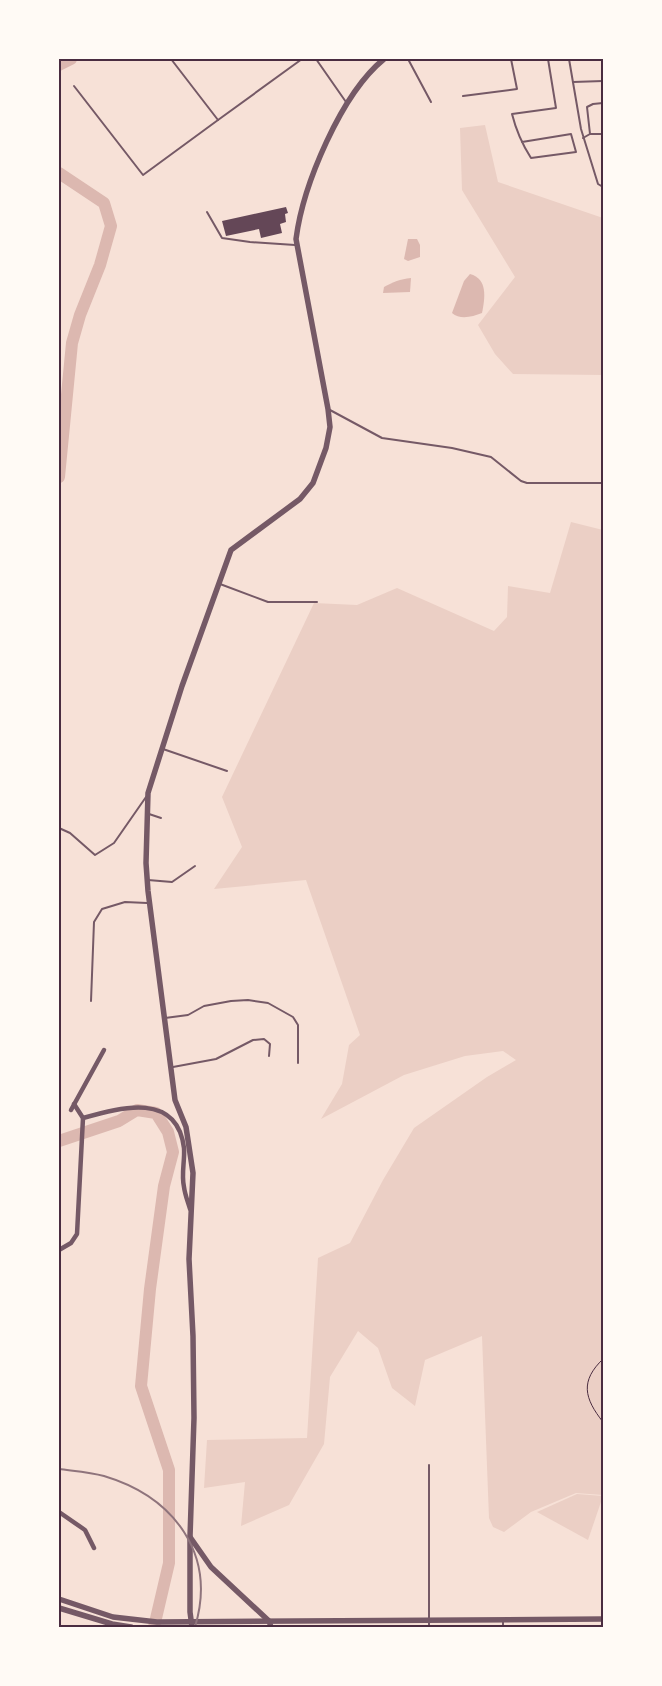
<svg xmlns="http://www.w3.org/2000/svg" width="662" height="1686" font-family="Cabin,sans-serif">
  <style>
    .green { fill: #ebcfc5 }
    .water { fill: #dcb8b0 }
    .lines { fill: none; stroke-linecap: round; stroke-linejoin: round }
    .river { stroke: #dcb8b0; stroke-width: 12 }
    .building { fill: #644757 }
    .path { stroke: #4a2c40; stroke-width: 1 }
    .service { stroke: #755966; stroke-width: 2 }
    .minor { stroke: #755966; stroke-width: 4.5 }
    .tertiary { stroke: #755966; stroke-width: 5.5 }
    .rail { stroke: #8f747c; stroke-width: 2 }
    .neatline { fill: none; stroke: #4a2c40; stroke-width: 2 }
  </style>
  <rect width="100%" height="100%" fill="#f7e1d7"/>
  <!-- green -->
  <g class="green">
    <path d="M485,125L498,182L603,218V375L513,374L495,354L478,325L515,277L462,190L460,128Z"/>
    <path d="M571,522L603,530V1495L576,1493L531,1512L504,1532L493,1527L489,1518L482,1336L425,1360L415,1406L392,1388L378,1348L358,1331L330,1377L324,1444L289,1505L241,1526L245,1482L204,1488L207,1440L307,1438L318,1258L350,1243L383,1180L414,1128L487,1077L516,1060L503,1051L465,1056L404,1075L321,1119L342,1084L349,1045L360,1035L306,880L214,889L242,847L222,797L314,603L357,605L397,588L494,631L507,617L508,586L550,593Z"/>
    <path d="M577,1494L603,1496L588,1540L537,1512Z"/>
  </g>
  <!-- water -->
  <g class="water">
    <path d="M408,239H417L420,245V257L408,261L404,259Z"/>
    <path d="M470,274C488,279 485,298 482,313C472,317 460,320 452,313L464,281Z"/>
    <path d="M411,278L410,292L383,293L384,287C393,282 400,279 411,278Z"/>
  </g>
  <g class="lines">
    <!-- river -->
    <g class="river">
      <path d="M59,65L71,59"/>
      <path d="M59,173L104,203L111,226L100,265L80,315L72,343L59,477"/>
      <path d="M59,1141L119,1121L137,1110L156,1113L168,1132L173,1152L164,1186L150,1289L141,1386L169,1470V1563L154,1627"/>
    </g>
  </g>
  <!-- building -->
  <path class="building" d="M286,207L288,213L285,214L286,222L280,224L282,233L261,238L259,229L226,236L222,221Z"/>
  <g class="lines">
    <!-- path -->
    <path class="path" d="M603,1359C580,1381 584,1398 603,1422"/>
    <!-- service -->
    <g class="service">
      <path d="M171,59L218,120L302,59"/>
      <path d="M316,59L346,102"/>
      <path d="M408,59L431,102"/>
      <path d="M569,59L581,129L598,184L603,187"/>
      <path d="M573,82L603,81"/>
      <path d="M74,86L143,175L218,120"/>
      <path d="M463,96L517,89L511,59"/>
      <path d="M590,134L587,107L593,104L603,103"/>
      <path d="M583,138L590,134H603"/>
      <path d="M522,142L571,134L576,152L531,158C522,144 516,130 512,114L556,108L548,59"/>
      <path d="M207,212L222,238L250,242L295,245"/>
      <path d="M330,410L382,438L452,448L491,457L521,481L527,483H603"/>
      <path d="M220,584L268,602H317"/>
      <path d="M163,749L227,771"/>
      <path d="M149,814L161,818"/>
      <path d="M59,828L70,833L95,855L114,843L146,797"/>
      <path d="M148,880L172,882L195,866"/>
      <path d="M91,1001L94,922L102,909L125,902L147,903"/>
      <path d="M165,1018L188,1015L204,1006L231,1001L248,1000L268,1003L293,1017L298,1025V1063"/>
      <path d="M173,1067L216,1059L253,1040L264,1039L270,1044L269,1056"/>
      <path d="M503,1622V1627"/>
      <path d="M429,1627V1465"/>
    </g>
    <!-- minor -->
    <g class="minor">
      <path d="M71,1110L104,1050"/>
      <path d="M83,1118C122,1107 177,1092 184,1148C185,1161 181,1174 184,1187C185,1195 188,1202 190,1209"/>
      <path d="M59,1250L71,1243L77,1234L83,1118L74,1104"/>
      <path d="M59,1512L85,1530L94,1548"/>
    </g>
    <!-- tertiary -->
    <g class="tertiary">
      <path d="M190,1537L211,1567L269,1621L271,1627"/>
      <path d="M59,1599L113,1617L157,1622L603,1619"/>
      <path d="M59,1608L112,1624L131,1627"/>
      <path d="M192,1627L190,1612V1537L194,1418L193,1336L189,1259L193,1173L186,1127L175,1100L148,891L146,863L148,793L182,686L231,550L300,499L313,483L326,448L330,427L328,409L296,239C303,185 341,94 384,59"/>
    </g>
    <!-- rail -->
    <path class="rail" d="M59,1469C74,1471 90,1472 104,1476C174,1497 217,1554 195,1627"/>
  </g>
  <!-- border -->
  <rect width="662" height="1686" fill="none" stroke="#fffaf5" stroke-width="120"/>
  <rect x="60" y="60" width="542" height="1566" class="neatline"/>
</svg>
